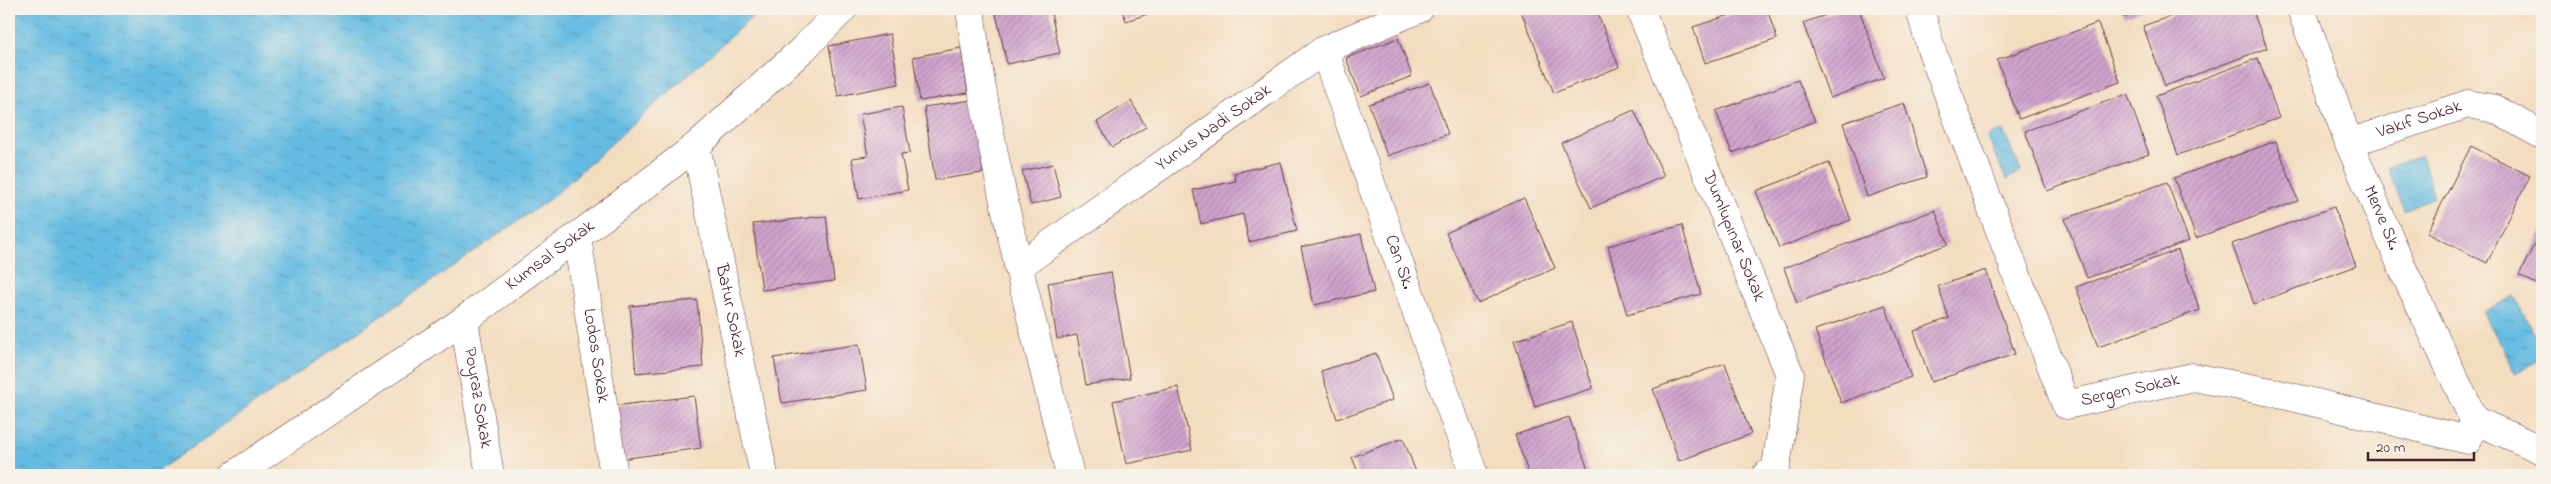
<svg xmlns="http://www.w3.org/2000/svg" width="2551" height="484" font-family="'Indie Flower',sans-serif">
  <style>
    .water { fill: url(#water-ripples); stroke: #586e86 }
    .building { fill: url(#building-hatch) }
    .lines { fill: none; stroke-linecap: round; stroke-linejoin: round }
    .minor-casing { stroke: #633c41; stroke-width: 29 }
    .minor { stroke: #fff; stroke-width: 28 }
    .labels { text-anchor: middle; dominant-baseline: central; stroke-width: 4; stroke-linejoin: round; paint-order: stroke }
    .street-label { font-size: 18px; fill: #4a1f2b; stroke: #f7f3e8 }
  </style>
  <defs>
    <pattern id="water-ripples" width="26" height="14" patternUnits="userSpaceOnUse" patternTransform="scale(1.25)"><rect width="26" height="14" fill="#65bce2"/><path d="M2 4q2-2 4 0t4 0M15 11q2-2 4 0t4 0" fill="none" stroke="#5598b7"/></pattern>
    <pattern id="building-hatch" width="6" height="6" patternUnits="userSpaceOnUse" patternTransform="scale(1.25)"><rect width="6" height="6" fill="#d0a3cd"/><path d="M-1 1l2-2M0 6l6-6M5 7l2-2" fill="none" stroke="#ab84a7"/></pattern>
  </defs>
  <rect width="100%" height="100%" fill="#f7f3e8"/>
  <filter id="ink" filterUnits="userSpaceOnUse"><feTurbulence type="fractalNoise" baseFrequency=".02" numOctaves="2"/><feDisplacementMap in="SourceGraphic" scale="10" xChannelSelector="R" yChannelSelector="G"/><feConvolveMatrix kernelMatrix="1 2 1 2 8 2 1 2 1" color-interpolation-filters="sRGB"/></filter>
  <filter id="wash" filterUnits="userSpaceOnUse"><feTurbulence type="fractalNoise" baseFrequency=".0096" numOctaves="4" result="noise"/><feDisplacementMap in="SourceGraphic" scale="20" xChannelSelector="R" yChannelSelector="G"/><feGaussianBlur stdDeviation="1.12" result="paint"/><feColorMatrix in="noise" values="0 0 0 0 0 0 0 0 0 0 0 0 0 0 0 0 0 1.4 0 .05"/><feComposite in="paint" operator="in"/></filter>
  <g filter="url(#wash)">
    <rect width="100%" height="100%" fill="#f3ddbf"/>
    <!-- water -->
    <g class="water">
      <path d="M9,9H761L551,198L152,475H9Z"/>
      <path d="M2003,131L2021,171L2006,180L1987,136Z"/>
      <path d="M2422,156L2434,197L2404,210L2387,167Z"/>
      <path d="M2514,296L2542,348V359L2516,373L2483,312Z"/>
    </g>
    <g id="blocks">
      <!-- building -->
      <g class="building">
        <path d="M995,9H1050L1060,53L1007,64Z"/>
        <path d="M1122,9H1163L1126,21Z"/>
        <path d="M1520,9H1596L1619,67L1554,93Z"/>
        <path d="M1748,9H1767L1777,39L1705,63L1693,27Z"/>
        <path d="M1843,9H1859L1884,78L1830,98L1803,23Z"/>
        <path d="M2121,9H2145L2124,17Z"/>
        <path d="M2191,9H2252L2267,48L2165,86L2143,26Z"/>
        <path d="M2098,23L2120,82L2019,119L1997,60Z"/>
        <path d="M890,34L899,84L838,96L829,46Z"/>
        <path d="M1398,38L1412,76L1361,96L1346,58Z"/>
        <path d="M961,48L968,93L920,101L913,57Z"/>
        <path d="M2258,58L2279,118L2178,155L2156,96Z"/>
        <path d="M1798,80L1815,121L1732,153L1716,111Z"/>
        <path d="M1430,83L1448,134L1387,156L1369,104Z"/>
        <path d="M2127,94L2149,154L2047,191L2025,131Z"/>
        <path d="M972,100L983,173L935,180L924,107Z"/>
        <path d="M1131,101L1146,127L1112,147L1097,122Z"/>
        <path d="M1904,103L1927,177L1867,197L1843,123Z"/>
        <path d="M902,107L910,153L901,154L908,190L859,199L852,158L868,156L860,114Z"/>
        <path d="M1634,110L1664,176L1591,208L1561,143Z"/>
        <path d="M2276,141L2298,201L2196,238L2174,178Z"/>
        <path d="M2471,146L2530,176L2487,263L2427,233Z"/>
        <path d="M1281,162L1297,231L1249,242L1243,214L1201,224L1193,190L1236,181L1234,173Z"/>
        <path d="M1829,163L1851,220L1779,248L1756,191Z"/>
        <path d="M1053,164L1061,197L1031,205L1022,171Z"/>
        <path d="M2167,182L2189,241L2087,278L2065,219Z"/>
        <path d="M1524,198L1555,268L1478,303L1446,233Z"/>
        <path d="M2334,207L2356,266L2254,304L2232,244Z"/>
        <path d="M1935,210L1948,244L1797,303L1784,268Z"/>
        <path d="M826,216L834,281L762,290L753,224Z"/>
        <path d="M1682,225L1701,294L1627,315L1608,246Z"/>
        <path d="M2542,229V287L2519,275Z"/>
        <path d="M1361,234L1374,292L1314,305L1301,247Z"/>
        <path d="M2178,250L2200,310L2098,347L2076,287Z"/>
        <path d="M1986,270L2015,354L1931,382L1914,331L1949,318L1938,286Z"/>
        <path d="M1111,272L1130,378L1086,385L1077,335L1057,339L1048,283Z"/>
        <path d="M697,300L703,367L636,373L630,306Z"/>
        <path d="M1885,305L1911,377L1841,403L1815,330Z"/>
        <path d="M1572,322L1593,388L1535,407L1514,341Z"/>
        <path d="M859,344L867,390L782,403L774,358Z"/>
        <path d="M1376,353L1393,400L1337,419L1321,371Z"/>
        <path d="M1725,363L1751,434L1679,461L1653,389Z"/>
        <path d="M1178,387L1192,450L1126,464L1113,401Z"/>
        <path d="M694,396L701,448L621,459L614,406Z"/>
        <path d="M1569,417L1590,475H1529L1515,435Z"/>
        <path d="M1403,438L1417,475H1359L1352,457Z"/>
      </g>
    </g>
  </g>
  <g filter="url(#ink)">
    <use href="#blocks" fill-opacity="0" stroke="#633c41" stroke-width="1"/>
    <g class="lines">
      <defs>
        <g id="minor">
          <path d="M970,9C990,166 1032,321 1070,475"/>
          <path id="s1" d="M1640,9L1790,375L1775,473L1766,475"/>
          <path id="s2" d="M1920,9L1931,49L2066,405L2193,377L2271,392L2468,440L2474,420"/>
          <path id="s3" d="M2301,9L2349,143L2405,274L2474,420"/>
          <path id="s4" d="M1324,50L1474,475"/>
          <path id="s5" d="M2349,143L2468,104L2495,109L2542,135"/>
          <path id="s6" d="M696,146L764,475"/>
          <path id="s7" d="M577,237L614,475"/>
          <path id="s8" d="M1018,267L1324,50L1419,9"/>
          <path id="s9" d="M464,320L490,475"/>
          <path d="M2474,420L2542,450"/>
          <path id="s10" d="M234,475L464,320L626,200L696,146L803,49L843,9"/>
        </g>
      </defs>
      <!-- minor casing -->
      <use href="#minor" class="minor-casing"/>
      <!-- minor -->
      <use href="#minor" class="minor"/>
    </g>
  </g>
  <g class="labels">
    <!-- street labels -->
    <g class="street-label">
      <text stroke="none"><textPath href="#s5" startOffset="74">Vakıf Sokak</textPath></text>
      <text stroke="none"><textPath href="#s8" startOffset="240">Yunus Nadi Sokak</textPath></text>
      <text stroke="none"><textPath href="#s3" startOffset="224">Merve Sk.</textPath></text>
      <text stroke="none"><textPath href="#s1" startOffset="246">Dumlupınar Sokak</textPath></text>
      <text stroke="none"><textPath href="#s10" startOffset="385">Kumsal Sokak</textPath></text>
      <text stroke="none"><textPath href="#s4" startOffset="225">Can Sk.</textPath></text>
      <text stroke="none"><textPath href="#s6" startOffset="168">Batur Sokak</textPath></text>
      <text stroke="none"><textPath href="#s7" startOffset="120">Lodos Sokak</textPath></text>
      <text stroke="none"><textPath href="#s2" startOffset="488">Sergen Sokak</textPath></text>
      <text stroke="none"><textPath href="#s9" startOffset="79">Poyraz Sokak</textPath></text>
    </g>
  </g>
  <!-- margin -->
  <rect width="2551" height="484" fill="none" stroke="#f7f3e8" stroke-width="30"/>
  <!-- scale -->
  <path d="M2368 452v8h106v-8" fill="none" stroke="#4a1f2b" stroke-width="2.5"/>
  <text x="2376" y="452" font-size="15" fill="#4a1f2b" stroke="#f7f3e8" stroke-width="4" paint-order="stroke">20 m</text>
</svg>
